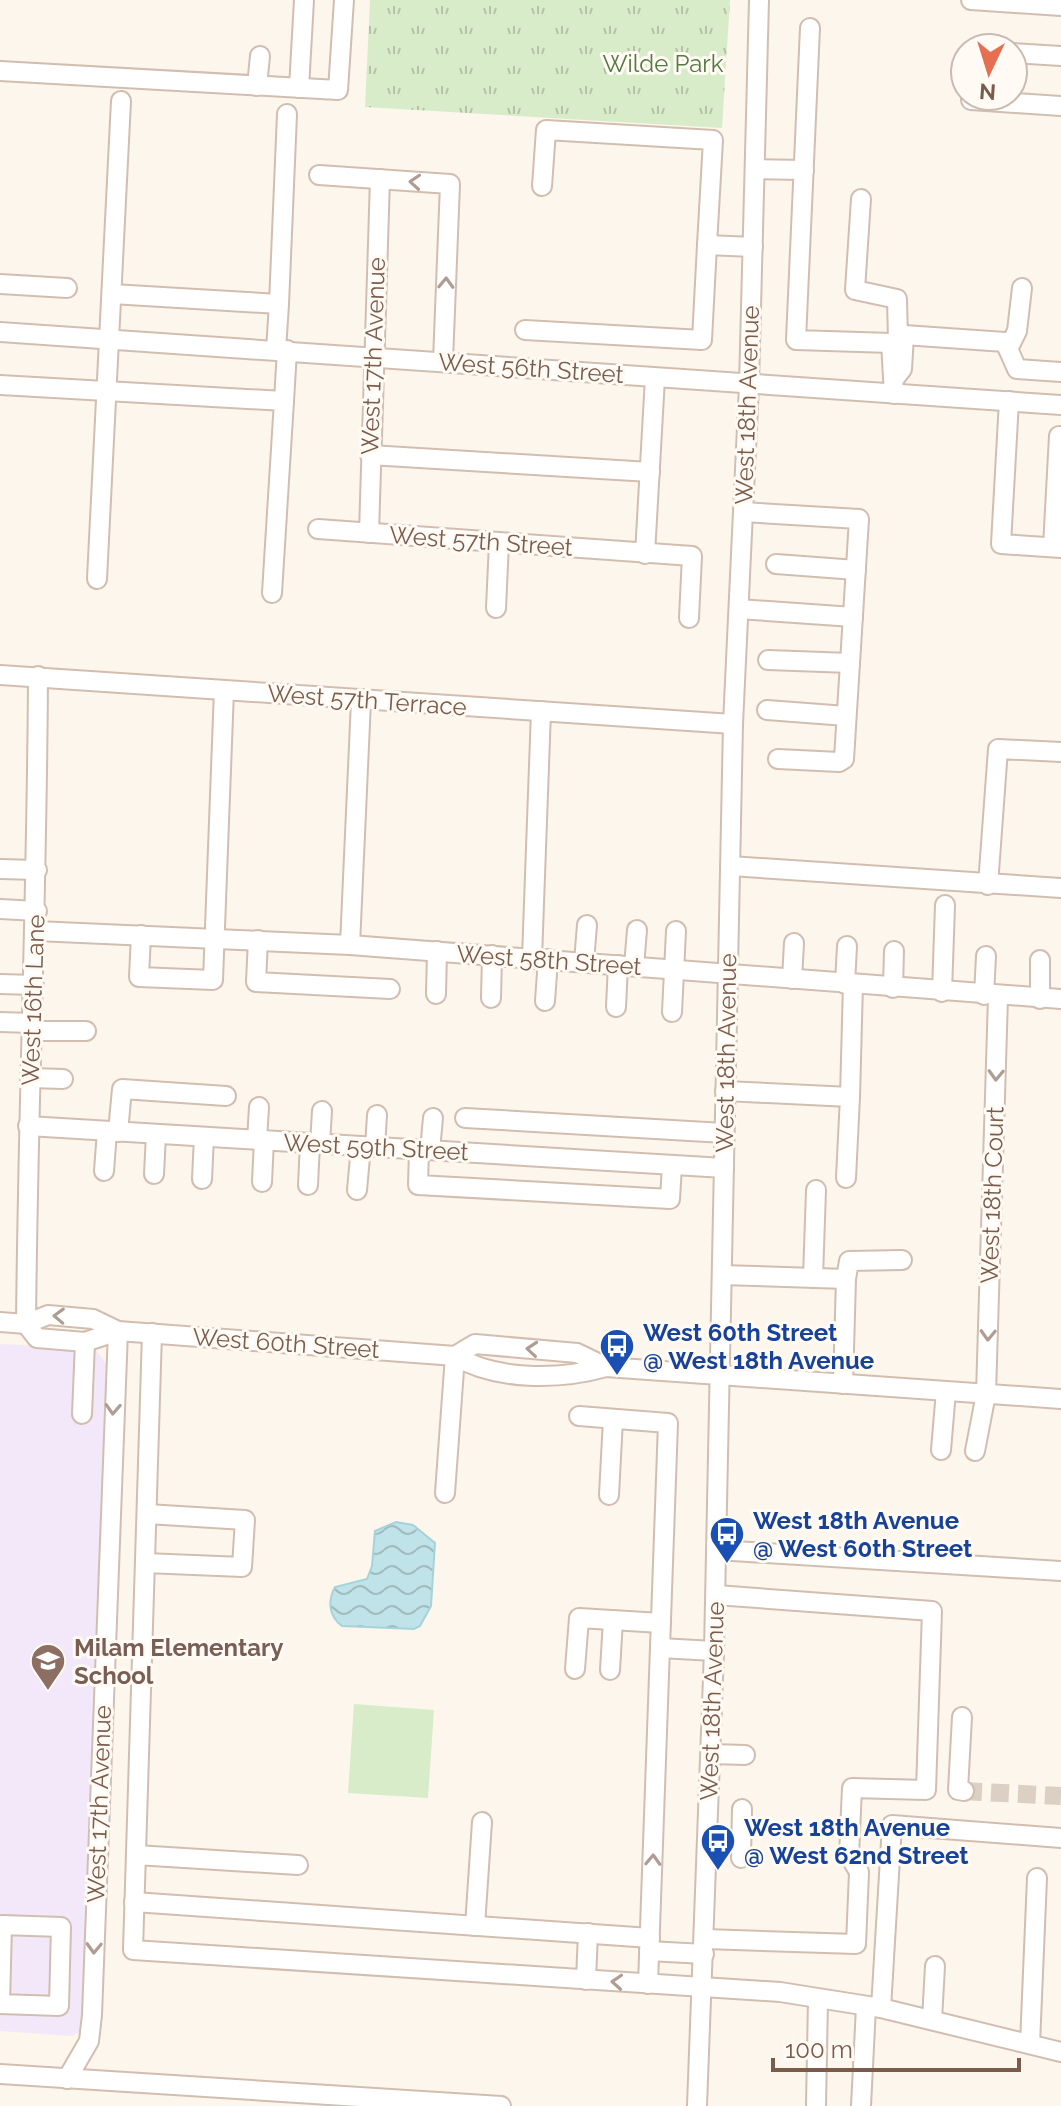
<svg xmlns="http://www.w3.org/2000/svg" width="1061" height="2106" font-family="Raleway,sans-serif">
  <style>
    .education { fill: #f3e8fa }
    .park { fill: url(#park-tufts) }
    .pitch { fill: #d8ecc9 }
    .water { fill: url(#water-waves); stroke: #a5d3da; stroke-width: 2 }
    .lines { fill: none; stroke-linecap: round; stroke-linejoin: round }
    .minor-tunnel { stroke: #dcd0c4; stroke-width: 18; stroke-dasharray: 18 9; stroke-linecap: butt }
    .minor-casing { stroke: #d1beb0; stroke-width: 22 }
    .minor { stroke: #fff; stroke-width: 18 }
    .oneway { stroke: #af9d94 }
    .labels { text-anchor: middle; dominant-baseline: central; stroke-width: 6; stroke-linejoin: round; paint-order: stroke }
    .park-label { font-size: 24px; fill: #537a41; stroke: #fffaf3 }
    .street-label { font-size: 24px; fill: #7a5c4d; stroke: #fffaf3 }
    .transit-label { font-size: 24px; font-weight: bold; fill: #164399; stroke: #fffaf3; text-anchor: start }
    .education-label { font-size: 24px; font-weight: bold; fill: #785e54; stroke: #fffaf3; text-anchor: start }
  </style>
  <defs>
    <pattern id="park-tufts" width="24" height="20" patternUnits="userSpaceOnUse" patternTransform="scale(2)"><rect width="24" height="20" fill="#d8ecc9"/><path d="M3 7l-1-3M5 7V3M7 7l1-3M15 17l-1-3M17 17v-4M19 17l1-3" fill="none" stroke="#b4c2a5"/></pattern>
    <pattern id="water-waves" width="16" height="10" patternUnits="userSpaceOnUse" patternTransform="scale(2)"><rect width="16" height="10" fill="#bfe3e8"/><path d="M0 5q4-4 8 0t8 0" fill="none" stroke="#a0bbbe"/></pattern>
  </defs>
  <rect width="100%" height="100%" fill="#fdf6ec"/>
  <!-- education -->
  <path class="education" d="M0,1344L95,1349L106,1363L85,2020L81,2031L72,2036L0,2031Z"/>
  <!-- park -->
  <path class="park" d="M370,0H730L722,128L365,107Z"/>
  <!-- pitch -->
  <path class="pitch" d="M354,1704L434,1710L428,1798L348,1793Z"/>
  <!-- water -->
  <path class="water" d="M396,1522L413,1525L435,1543L431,1606L420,1626L414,1629L342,1626C328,1616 328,1600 335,1587L367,1579L372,1566L375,1531Z"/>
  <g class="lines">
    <!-- minor-tunnel -->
    <path class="minor-tunnel" d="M964,1791L1061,1796"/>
    <defs>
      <g id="minor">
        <path d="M971,0L1061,6"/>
        <path d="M810,28L796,340L891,343L904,335L1005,342L1017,369L1061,372"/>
        <path d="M1013,53L1061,56"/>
        <path d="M0,71L338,90L344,0"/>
        <path d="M257,86L260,56"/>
        <path d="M299,88L304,0"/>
        <path d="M971,96V100L1061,106"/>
        <path d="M755,169L804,170"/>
        <path d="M319,175L450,184L443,361"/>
        <path d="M542,186L546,130L713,140L707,245"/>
        <path d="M861,199L855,290L897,299L898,339"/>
        <path d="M0,284L67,288"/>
        <path d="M112,294L279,304L287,114"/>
        <path d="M525,330L702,340L707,245L753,247"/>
        <path d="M0,332L1061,405"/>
        <path d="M891,343L894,394"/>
        <path d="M1008,349L1017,331L1022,288"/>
        <path d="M276,350L279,304"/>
        <path d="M895,378L902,369L904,335"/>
        <path d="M0,385L284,401L272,593"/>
        <path d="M284,401L287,350"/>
        <path d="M1009,401L1001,544L1061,548"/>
        <path d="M370,455L650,472"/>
        <path d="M743,512L859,519L844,759L839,762L778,759"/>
        <path d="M318,529L692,556L689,618"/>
        <path d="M369,533L380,179"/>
        <path d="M1053,547L1059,436"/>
        <path d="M645,554L655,378"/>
        <path d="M776,564L856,570"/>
        <path d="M97,579L121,101"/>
        <path d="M496,608L499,543"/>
        <path d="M739,609L853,617"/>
        <path d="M768,660L850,663"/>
        <path d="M0,675L733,724"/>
        <path d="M767,710L846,716"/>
        <path d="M730,866L1061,888"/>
        <path d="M0,869L37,870"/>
        <path d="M988,885L998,749L1061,752"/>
        <path d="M0,909L37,911"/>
        <path d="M36,931L350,945L1061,999"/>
        <path d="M141,935L139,977L213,980L224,690"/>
        <path d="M258,940L256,982L390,989"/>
        <path d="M350,945L361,701"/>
        <path d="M532,958L541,711"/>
        <path d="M584,962L587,925"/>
        <path d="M634,966L637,930"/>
        <path d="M792,979L794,943"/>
        <path d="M0,984L34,985"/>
        <path d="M845,984L847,946"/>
        <path d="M893,988L894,951"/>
        <path d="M942,992L945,905"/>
        <path d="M436,994L437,951"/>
        <path d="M984,995L986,956"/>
        <path d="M491,998L492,955"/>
        <path d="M1040,999V960"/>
        <path d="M545,1001L548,959"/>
        <path d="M616,1007L618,965"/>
        <path d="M672,1012L676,931"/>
        <path d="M0,1022L32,1023"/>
        <path d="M32,1031H86"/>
        <path d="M30,1078L63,1079"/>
        <path d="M725,1091L850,1097L846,1178"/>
        <path d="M850,1097L853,984"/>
        <path d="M465,1118L724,1133"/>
        <path d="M28,1126L724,1168"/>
        <path d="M118,1132L122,1089L226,1096"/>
        <path d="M257,1140L259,1107"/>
        <path d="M320,1144L322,1111"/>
        <path d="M375,1147L377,1115"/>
        <path d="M419,1150L418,1185L670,1199L672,1165"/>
        <path d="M430,1150L433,1118"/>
        <path d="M104,1171L107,1131"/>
        <path d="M154,1174L156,1134"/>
        <path d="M202,1179L204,1137"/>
        <path d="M262,1182L264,1140"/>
        <path d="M308,1185L310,1143"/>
        <path d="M357,1190L361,1146"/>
        <path d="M722,1275L846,1279L843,1384"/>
        <path d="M813,1278L816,1190"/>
        <path d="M846,1279L849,1261L902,1260"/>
        <path d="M0,1322L26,1324L48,1315L93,1319L118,1331L455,1356C497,1381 560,1380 606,1367L1061,1399"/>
        <path d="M26,1324C28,1108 37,892 38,676"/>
        <path d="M26,1324L37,1338L85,1342L118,1331"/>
        <path d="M152,1333L133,1950L780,1992L881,2008L1061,2052"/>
        <path d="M455,1356L475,1344L577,1353L606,1367"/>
        <path d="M82,1414L85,1342"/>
        <path d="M579,1416L668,1423L648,1984"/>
        <path d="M941,1450L946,1391"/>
        <path d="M975,1451L986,1394L998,997"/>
        <path d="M445,1493L455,1356"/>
        <path d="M609,1495L613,1419"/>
        <path d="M717,1550L1061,1571"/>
        <path d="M145,1563L242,1567L245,1520L147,1514"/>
        <path d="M660,1648L714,1651"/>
        <path d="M575,1669L579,1618L661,1623"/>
        <path d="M610,1670L613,1620"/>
        <path d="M962,1717L958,1790L964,1791"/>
        <path d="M711,1754L745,1755"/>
        <path d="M136,1855L298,1865"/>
        <path d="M741,1858L742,1809"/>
        <path d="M134,1902L650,1938"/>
        <path d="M475,1926L482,1822"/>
        <path d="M705,1939L856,1944L859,1872L849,1855L852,1788L926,1790L932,1611L716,1595"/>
        <path d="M649,1951L704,1954"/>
        <path d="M586,1980L588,1933"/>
        <path d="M0,2004L59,2006L61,1927L2,1925L0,2004"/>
        <path d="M881,2008L892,1825L1061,1838"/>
        <path d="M932,2020L935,1966"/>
        <path d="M1030,2044L1037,1878"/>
        <path d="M0,2074L501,2106"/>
        <path d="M67,2079L89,2041L92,2015L118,1331"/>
        <path d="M697,2106L714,1651L733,724L749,385L759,0"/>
        <path d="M816,2106L818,1999"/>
        <path d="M861,2106L866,2007"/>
      </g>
    </defs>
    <!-- minor casing -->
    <use href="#minor" class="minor-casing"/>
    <!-- minor -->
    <use href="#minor" class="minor"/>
  </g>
  <!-- one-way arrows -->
  <defs><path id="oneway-chevron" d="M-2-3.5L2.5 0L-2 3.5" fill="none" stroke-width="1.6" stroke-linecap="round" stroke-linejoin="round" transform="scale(2)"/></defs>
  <g class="oneway">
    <use href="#oneway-chevron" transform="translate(415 182) rotate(-176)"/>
    <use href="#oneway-chevron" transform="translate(446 283) rotate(-88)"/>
    <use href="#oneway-chevron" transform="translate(996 1075) rotate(92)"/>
    <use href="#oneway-chevron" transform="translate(59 1316) rotate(-178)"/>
    <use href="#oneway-chevron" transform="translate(988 1335) rotate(92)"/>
    <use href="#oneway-chevron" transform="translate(532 1349) rotate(-175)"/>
    <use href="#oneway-chevron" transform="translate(113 1409) rotate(93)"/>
    <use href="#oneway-chevron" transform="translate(653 1860) rotate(-88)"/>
    <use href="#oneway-chevron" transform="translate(94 1948) rotate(92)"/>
    <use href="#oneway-chevron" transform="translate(617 1982) rotate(-176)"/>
  </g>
  <!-- icons -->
  <defs>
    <symbol id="bus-pin" viewBox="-11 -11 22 30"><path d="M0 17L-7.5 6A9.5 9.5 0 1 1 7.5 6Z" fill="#1a4fb4" stroke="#fffaf3"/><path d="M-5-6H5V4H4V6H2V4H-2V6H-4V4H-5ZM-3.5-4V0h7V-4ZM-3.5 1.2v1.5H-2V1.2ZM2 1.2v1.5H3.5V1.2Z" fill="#fff"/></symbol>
    <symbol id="school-pin" viewBox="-11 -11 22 30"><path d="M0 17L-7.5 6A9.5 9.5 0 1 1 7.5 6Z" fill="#8d6e63" stroke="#fffaf3"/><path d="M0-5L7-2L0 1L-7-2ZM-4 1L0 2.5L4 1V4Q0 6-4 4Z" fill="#fff"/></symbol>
  </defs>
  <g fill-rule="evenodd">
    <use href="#bus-pin" x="597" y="1326" width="40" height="54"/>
    <use href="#bus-pin" x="707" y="1514" width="40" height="54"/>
    <use href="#school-pin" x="28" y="1641" width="40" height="54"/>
    <use href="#bus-pin" x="698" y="1821" width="40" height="54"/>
  </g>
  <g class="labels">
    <!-- park labels -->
    <g class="park-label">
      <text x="663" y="63">Wilde Park</text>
    </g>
    <!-- street labels -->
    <g class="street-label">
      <text transform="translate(373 356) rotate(-88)">West 17th Avenue</text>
      <text transform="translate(531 368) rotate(4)">West 56th Street</text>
      <text transform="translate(747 405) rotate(-88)">West 18th Avenue</text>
      <text transform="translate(481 541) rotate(4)">West 57th Street</text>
      <text transform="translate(367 700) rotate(4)">West 57th Terrace</text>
      <text transform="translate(549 960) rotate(4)">West 58th Street</text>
      <text transform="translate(33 1000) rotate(-88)">West 16th Lane</text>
      <text transform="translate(726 1053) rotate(-89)">West 18th Avenue</text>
      <text transform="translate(376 1147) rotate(3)">West 59th Street</text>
      <text transform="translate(992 1195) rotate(-88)">West 18th Court</text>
      <text transform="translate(286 1343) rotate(4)">West 60th Street</text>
      <text transform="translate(712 1701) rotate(-88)">West 18th Avenue</text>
      <text transform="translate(99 1804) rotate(-88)">West 17th Avenue</text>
    </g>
    <!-- transit labels -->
    <g class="transit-label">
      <text x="643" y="1332">West 60th Street<tspan x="643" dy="28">@ West 18th Avenue</tspan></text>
      <text x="753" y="1520">West 18th Avenue<tspan x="753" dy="28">@ West 60th Street</tspan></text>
      <text x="744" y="1827">West 18th Avenue<tspan x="744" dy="28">@ West 62nd Street</tspan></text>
    </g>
    <!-- education labels -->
    <g class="education-label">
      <text x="74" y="1647">Milam Elementary<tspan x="74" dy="28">School</tspan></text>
    </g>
  </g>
  <!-- north arrow -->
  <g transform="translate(989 72) rotate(184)"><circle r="38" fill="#fffaf3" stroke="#cabbb1" stroke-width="2"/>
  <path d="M0-6L14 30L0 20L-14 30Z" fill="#e76f51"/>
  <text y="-12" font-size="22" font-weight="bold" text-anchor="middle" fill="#7a5c4d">N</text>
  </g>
  <!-- scale -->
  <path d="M773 2058v12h246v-12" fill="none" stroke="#7a5c4d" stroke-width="4"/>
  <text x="785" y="2058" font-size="24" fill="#7a5c4d" stroke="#fffaf3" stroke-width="6" paint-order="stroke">100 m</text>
</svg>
